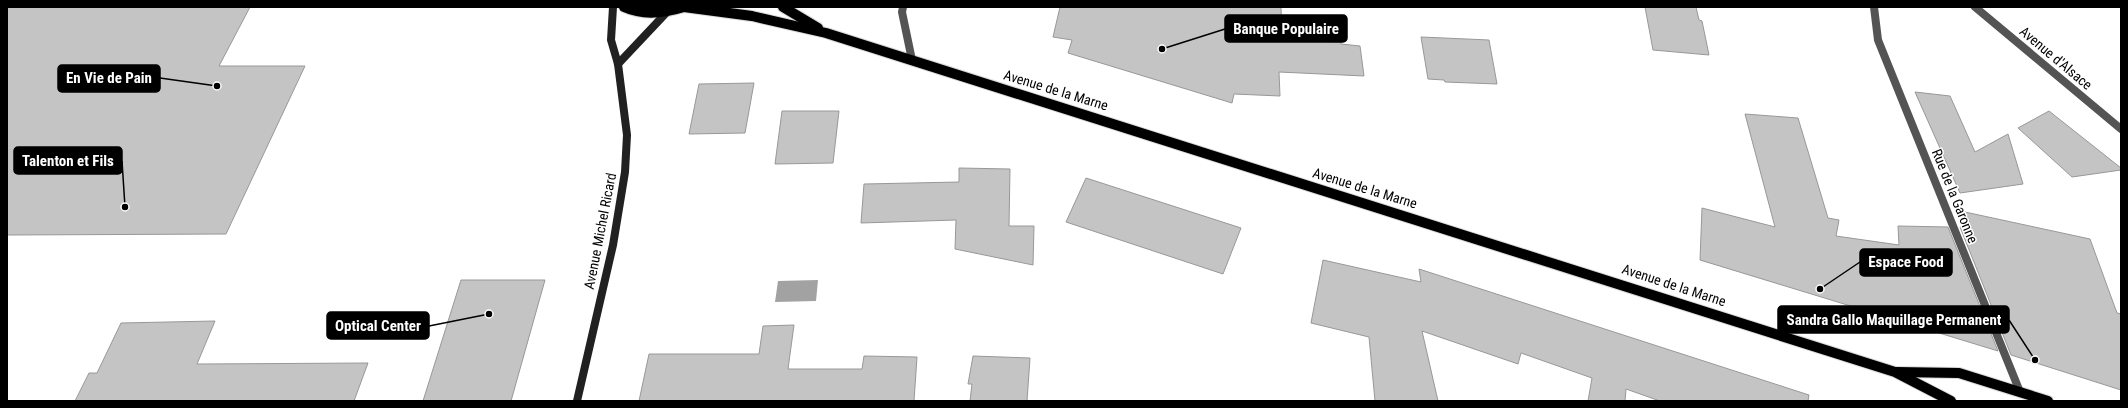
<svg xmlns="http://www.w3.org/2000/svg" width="2128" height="408" font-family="'Roboto Condensed',sans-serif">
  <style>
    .water { fill: #a2a2a2 }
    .building { fill: #c4c4c4; stroke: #989898 }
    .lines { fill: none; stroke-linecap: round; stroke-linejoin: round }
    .primary-casing { stroke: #dbdbdb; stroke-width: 12 }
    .lane { stroke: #545454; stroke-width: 8 }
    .street { stroke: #545454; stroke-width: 8 }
    .secondary { stroke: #212121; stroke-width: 8 }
    .primary { stroke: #000; stroke-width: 10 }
    .labels { text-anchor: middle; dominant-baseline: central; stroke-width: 3; stroke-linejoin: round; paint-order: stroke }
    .street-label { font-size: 14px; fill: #000; stroke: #fff }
    .leader { fill: none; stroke: #000; stroke-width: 1.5 }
    .callout-dot { fill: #000; stroke: #fff; stroke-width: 1.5 }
    .callout { fill: #000; stroke: #000; stroke-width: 1.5 }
    .callout-label { font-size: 15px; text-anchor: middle; font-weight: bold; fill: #fff }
  </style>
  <rect width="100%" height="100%" fill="#fff"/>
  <!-- water -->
  <path class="water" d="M818,280L816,301L775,302L778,281Z"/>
  <!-- building -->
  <g class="building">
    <path d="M7,7H250L219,66H305L226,234L7,235Z"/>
    <path d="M1060,7H1281L1282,40L1341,42V44L1360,46L1364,76L1279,72L1280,96L1234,94L1232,103L1068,53L1072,40L1053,37Z"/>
    <path d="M1645,7H1696L1699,20L1702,21L1709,55L1653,50Z"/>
    <path d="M1421,37L1489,40L1497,84L1445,82L1444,80L1428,79Z"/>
    <path d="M754,83L745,133L689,134L699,84Z"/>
    <path d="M1915,92L1950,96L1975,152L2008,134L2023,184L1960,193Z"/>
    <path d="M782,111H839L833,163L775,164Z"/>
    <path d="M2049,111L2121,168V170L2072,177L2018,128Z"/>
    <path d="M1745,114L1798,118L1828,218L1839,220L1836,236L1899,245L1898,226L1948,227L1998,351L1700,260L1702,208L1775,227Z"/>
    <path d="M959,168L1010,169L1009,226H1034L1033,265L955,249L956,220L861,223L864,184L959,182Z"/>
    <path d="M1086,178L1241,228L1223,274L1066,222Z"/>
    <path d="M1965,212L2090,239L2117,313L2121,314V390L2011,355L1960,227L1972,228Z"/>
    <path d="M1323,260L1421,282L1419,269L1809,395L1808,401H1660L1626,389L1625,401H1588L1592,378L1521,353L1518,364L1422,331L1438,401H1375L1369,337L1311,323Z"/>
    <path d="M461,280H545L511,401H423Z"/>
    <path d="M215,321L197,364L368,363L354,401H75L89,373H97L121,323Z"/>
    <path d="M794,325L788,369H862L864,356L917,357L914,401H639L649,354H759L763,326Z"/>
    <path d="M973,356L1030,358L1027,401H970L972,384H968Z"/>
  </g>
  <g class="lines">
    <defs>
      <g id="primary">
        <path d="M624,7C644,16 664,13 684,7"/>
        <path d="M684,7L752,16L826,33L1895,372L1951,401"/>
        <path d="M783,7L818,28"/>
        <path d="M1897,372L1959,373L2048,401"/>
      </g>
    </defs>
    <!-- primary casing -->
    <use href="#primary" class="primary-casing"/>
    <!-- lane -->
    <path class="lane" d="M903,7L902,12L912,60"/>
    <!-- street -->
    <g class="street">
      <path d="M1874,7L1878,40L2020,392"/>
      <path d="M1975,7L2121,129"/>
    </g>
    <!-- secondary -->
    <g class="secondary">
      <path d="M618,64L667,12"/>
      <path d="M577,401L613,245L625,172L627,135L618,64L611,40L613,7"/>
    </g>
    <!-- primary -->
    <use href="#primary" class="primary"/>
  </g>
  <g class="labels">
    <!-- street labels -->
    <g class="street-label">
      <text transform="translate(2056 58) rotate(40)">Avenue d'Alsace</text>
      <text transform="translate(1056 90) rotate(17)">Avenue de la Marne</text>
      <text transform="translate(1365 188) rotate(17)">Avenue de la Marne</text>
      <text transform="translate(1955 196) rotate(68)">Rue de la Garonne</text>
      <text transform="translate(600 231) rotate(-79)">Avenue Michel Ricard</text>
      <text transform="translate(1674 285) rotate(18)">Avenue de la Marne</text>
    </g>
  </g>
  <!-- callouts -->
  <path class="leader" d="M1162 49L1225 29M217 86L160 78M125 207L122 161M1820 289L1860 262M2035 360L2009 320M489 314L429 326"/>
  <g class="callout-dot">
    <circle cx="1162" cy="49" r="4"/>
    <circle cx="217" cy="86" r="4"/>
    <circle cx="125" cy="207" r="4"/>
    <circle cx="1820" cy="289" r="4"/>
    <circle cx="2035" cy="360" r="4"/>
    <circle cx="489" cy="314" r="4"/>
  </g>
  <g class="callout">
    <rect x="1225" y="15" width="122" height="27" rx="4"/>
    <rect x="58" y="65" width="102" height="27" rx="4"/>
    <rect x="14" y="147" width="108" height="27" rx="4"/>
    <rect x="1860" y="249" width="92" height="27" rx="4"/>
    <rect x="1778" y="306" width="231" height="27" rx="4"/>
    <rect x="327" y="312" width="102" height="27" rx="4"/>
  </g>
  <g class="callout-label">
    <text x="1286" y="34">Banque Populaire</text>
    <text x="109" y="83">En Vie de Pain</text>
    <text x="68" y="166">Talenton et Fils</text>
    <text x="1906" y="267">Espace Food</text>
    <text x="1894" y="325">Sandra Gallo Maquillage Permanent</text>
    <text x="378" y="331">Optical Center</text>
  </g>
  <!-- border -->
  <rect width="2128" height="408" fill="none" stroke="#000000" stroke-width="16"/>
</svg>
